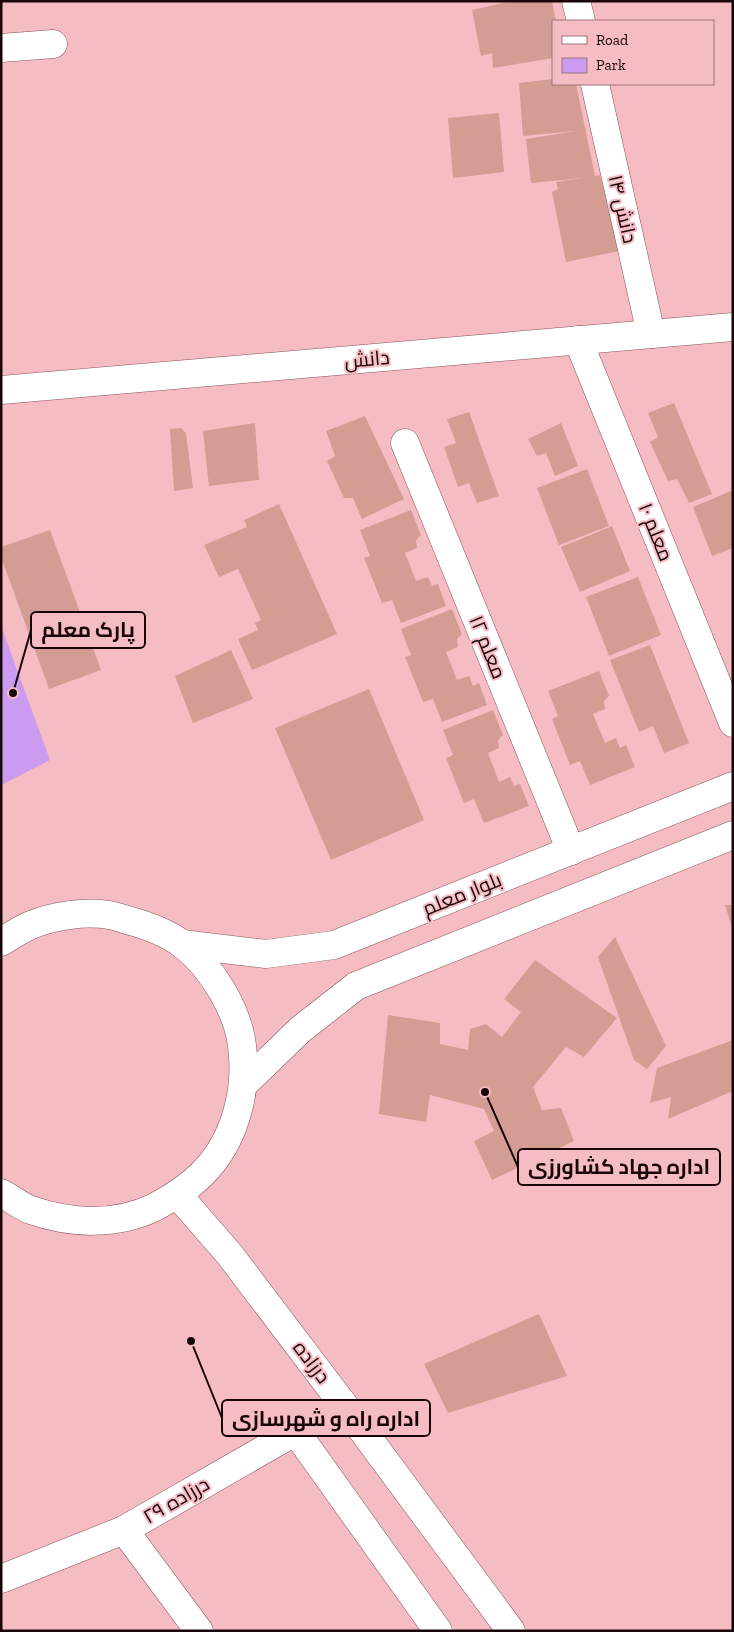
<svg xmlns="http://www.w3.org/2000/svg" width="734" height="1632" font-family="'Zilla Slab',Cairo,serif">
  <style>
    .green { fill: #cb9bef }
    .building { fill: #d49d94 }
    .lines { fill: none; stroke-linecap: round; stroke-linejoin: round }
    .minor-casing { stroke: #84535a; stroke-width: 29 }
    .tertiary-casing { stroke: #84535a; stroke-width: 29 }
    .secondary-casing { stroke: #84535a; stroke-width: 29 }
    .minor { stroke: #fff; stroke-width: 28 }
    .tertiary { stroke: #fff; stroke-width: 28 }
    .secondary { stroke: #fff; stroke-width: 28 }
    .labels { text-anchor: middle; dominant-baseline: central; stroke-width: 4; stroke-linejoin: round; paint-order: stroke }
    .street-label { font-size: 20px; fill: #180609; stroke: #f6bcc4 }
    .leader { fill: none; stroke: #180609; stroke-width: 2 }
    .callout-dot { fill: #180609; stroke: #f6bcc4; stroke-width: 2 }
    .callout { fill: #f6bcc4; stroke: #180609; stroke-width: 2 }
    .callout-label { font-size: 21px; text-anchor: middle; font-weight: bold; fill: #180609 }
  </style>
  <rect width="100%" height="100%" fill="#f6bcc4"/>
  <!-- green -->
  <path class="green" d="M1,626L50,760L1,785Z"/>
  <!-- building -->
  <g class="building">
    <path d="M512,1H552L556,21H553V58L493,68L492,53L481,56L472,10Z"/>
    <path d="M553,79V84H576L595,176L600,175L619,251L566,262L552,192L558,189L556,182L583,178L531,183L526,139L576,131L523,136L519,83Z"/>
    <path d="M499,113L504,172L453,178L448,118Z"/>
    <path d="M674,403L712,494L689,503L677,479L668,481L650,442L658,437L648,413Z"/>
    <path d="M469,412L499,496L477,503L469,483L458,487L444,447L456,443L447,419Z"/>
    <path d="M365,416L404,499L362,519L353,498H344L327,461L335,456L326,431Z"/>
    <path d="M255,423L259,480L209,486L203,431Z"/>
    <path d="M561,423L578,466L555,476L546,453L537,456L528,439Z"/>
    <path d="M181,428L186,433L193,488L174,491L170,429Z"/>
    <path d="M587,469L609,526L559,545L537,488Z"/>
    <path d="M733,490V548L712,556L693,507Z"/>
    <path d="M279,504L337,634L252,670L238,639L258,630L255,623L261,620L238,569L219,577L204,545L247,527L244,520Z"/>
    <path d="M411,510L421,535L416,540L417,548L405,553L416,581L428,577L432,586L438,584L446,606L401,623L392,600L382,603L364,558L370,556L360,530Z"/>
    <path d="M612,526L630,571L580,592L561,547Z"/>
    <path d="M50,530L101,670L49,689L1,557V547Z"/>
    <path d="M638,577L661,635L609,656L586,597Z"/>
    <path d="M452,609L462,634L457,639L458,647L446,652L457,680L469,676L473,686L479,683L487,705L442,722L433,699L423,702L405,657L411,655L401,629Z"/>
    <path d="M650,645L689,743L664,753L653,726L639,732L610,660Z"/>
    <path d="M231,650L253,699L193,723L175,676Z"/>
    <path d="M599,671L609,696L604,701L605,709L593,714L605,743L616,738L620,748L626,745L635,767L590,785L580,761L570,765L552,719L558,716L548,691Z"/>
    <path d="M369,689L424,820L331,860L275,728Z"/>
    <path d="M493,710L503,735L498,740L499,748L488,753L499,782L510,777L514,786L520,784L529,806L484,823L474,799L464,803L446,758L453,755L443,730Z"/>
    <path d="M725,905H733V927H732Z"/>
    <path d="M615,937L666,1046L647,1069L634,1060L598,957Z"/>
    <path d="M535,960L617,1018L584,1057L566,1047L533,1087L542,1110L561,1108L574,1141L492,1180L474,1141L494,1131L484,1109L430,1095L426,1122L379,1114L388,1015L440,1023V1044L468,1050L470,1029L486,1024L502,1037L521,1012L504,999Z"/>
    <path d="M733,1040V1091L668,1119L671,1097L650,1103L657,1068Z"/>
    <path d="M539,1314L567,1376L448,1413L424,1364Z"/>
  </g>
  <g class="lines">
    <defs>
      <g id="minor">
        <path d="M576,1L581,21"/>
        <path d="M1,48L53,44"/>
        <path d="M595,84L651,334"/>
        <path d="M578,340L733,723"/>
        <path d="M405,443L571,851"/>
        <path d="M296,1432L438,1631"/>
        <path d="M124,1530L199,1631"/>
        <path d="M1,1579L124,1530L343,1404"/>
      </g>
      <path id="tertiary" d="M1,390L733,327"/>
      <g id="secondary">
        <path d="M1,942C11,936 21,929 31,925C53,916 85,911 109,915C115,916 121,918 127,920C146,925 166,932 182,944C211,966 238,1010 242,1046C248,1091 235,1142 201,1175C188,1188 172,1198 155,1207C116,1226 71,1224 31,1210C20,1206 11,1198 1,1193"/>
        <path d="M182,944L266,954L334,945L733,786"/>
        <path d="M243,1085L301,1029L356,986L733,835"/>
        <path d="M178,1195L230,1255L343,1404L511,1631"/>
      </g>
    </defs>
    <!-- minor casing -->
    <use href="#minor" class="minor-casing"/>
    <!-- tertiary casing -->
    <use href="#tertiary" class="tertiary-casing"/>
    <!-- secondary casing -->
    <use href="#secondary" class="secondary-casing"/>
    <!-- minor -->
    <use href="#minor" class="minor"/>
    <!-- tertiary -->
    <use href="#tertiary" class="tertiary"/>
    <!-- secondary -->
    <use href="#secondary" class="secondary"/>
  </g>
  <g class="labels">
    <!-- street labels -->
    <g class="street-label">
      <text transform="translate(623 209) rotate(77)">دانش ۱۴</text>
      <text transform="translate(367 359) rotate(-5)">دانش</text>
      <text transform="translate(656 532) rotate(68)">معلم ۱۰</text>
      <text transform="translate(488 647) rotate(68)">معلم ۱۲</text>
      <text transform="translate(462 894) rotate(-22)">بلوار معلم</text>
      <text transform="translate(312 1362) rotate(53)">درزاده</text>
      <text transform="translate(176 1500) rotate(-30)">درزاده ۲۹</text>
    </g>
  </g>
  <!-- callouts -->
  <path class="leader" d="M13 693L31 630M485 1092L518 1167M191 1341L222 1418"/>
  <g class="callout-dot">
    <circle cx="13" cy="693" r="5"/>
    <circle cx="485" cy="1092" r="5"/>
    <circle cx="191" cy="1341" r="5"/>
  </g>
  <g class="callout">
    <rect x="31" y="612" width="114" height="36" rx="5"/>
    <rect x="518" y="1149" width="202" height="36" rx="5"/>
    <rect x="222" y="1400" width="208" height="36" rx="5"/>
  </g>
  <g class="callout-label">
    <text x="88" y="637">پارک معلم</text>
    <text x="619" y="1174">اداره جهاد کشاورزی</text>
    <text x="326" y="1426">اداره راه و شهرسازی</text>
  </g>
  <!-- border -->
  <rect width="734" height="1632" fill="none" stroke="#180609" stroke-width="5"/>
  <!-- legend -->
  <rect x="552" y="20" width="162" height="65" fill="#f6bcc4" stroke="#9d7379"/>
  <rect x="562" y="36" width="25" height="8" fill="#ffffff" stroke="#9d7379"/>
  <text x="596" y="45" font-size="15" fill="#180609">Road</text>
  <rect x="562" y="58" width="25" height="15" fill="#cb9bef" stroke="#9d7379"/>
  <text x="596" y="70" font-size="15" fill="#180609">Park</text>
</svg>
